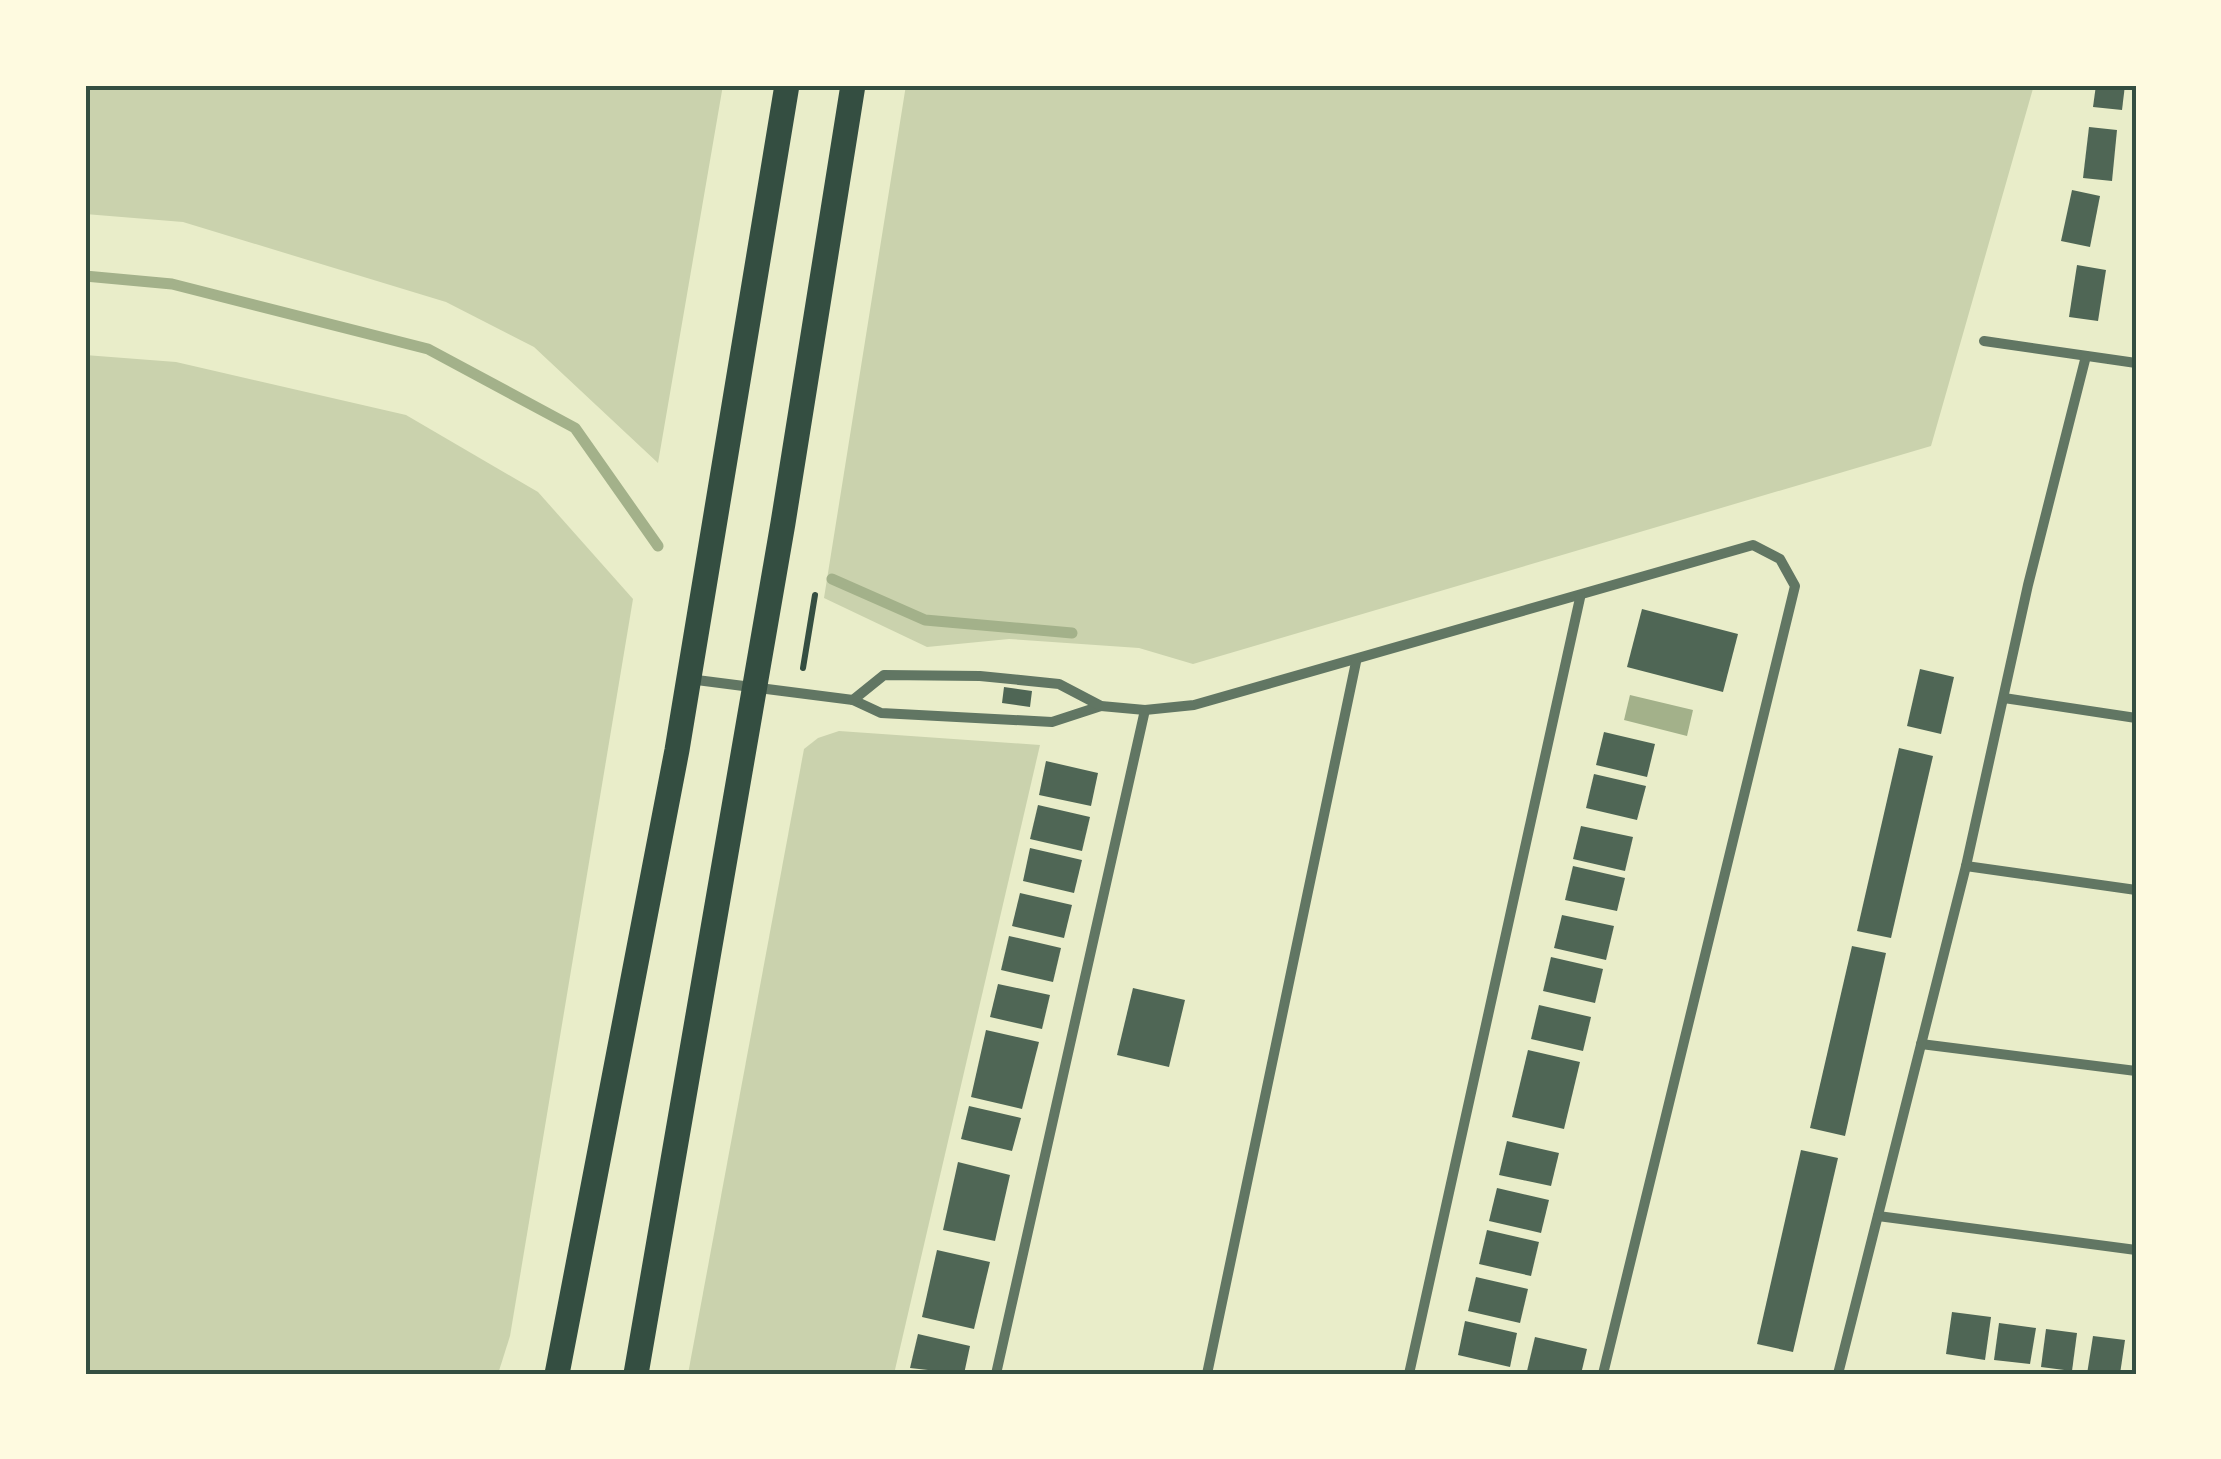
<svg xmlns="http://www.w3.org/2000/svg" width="2221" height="1459" font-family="'IBM Plex Sans',sans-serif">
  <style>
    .green { fill: #cad2ad }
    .water { fill: #a3b18a }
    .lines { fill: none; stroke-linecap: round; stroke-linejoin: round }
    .stream { stroke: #a3b18a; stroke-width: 11 }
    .building { fill: #4f6655 }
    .path { stroke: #344e41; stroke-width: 6 }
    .minor { stroke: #617663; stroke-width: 10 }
    .primary { stroke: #344e41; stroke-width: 25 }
    .neatline { fill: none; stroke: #344e41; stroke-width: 4 }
  </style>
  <rect width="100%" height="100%" fill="#e9edc9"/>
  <!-- green -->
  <g class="green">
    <path d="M85,85H723L658,463L534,347L446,302L183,222L85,214Z"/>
    <path d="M906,85H2034L1931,446L1193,664L1139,648L1009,639L927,647L824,598Z"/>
    <path d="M85,355L176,362L406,415L538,492L633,599L510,1336L498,1374H85Z"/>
    <path d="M839,731L1040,745L894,1374H688L804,749L818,738Z"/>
  </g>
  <!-- water -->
  <path class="water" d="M1630,695L1693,710L1687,736L1624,720Z"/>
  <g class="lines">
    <!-- stream -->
    <g class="stream">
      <path d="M85,276L172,284L428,349L575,428L658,546"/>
      <path d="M832,579L925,620L1072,633"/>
    </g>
  </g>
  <!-- building -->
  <g class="building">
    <path d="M2096,85H2125L2122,110L2093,107Z"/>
    <path d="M2089,127L2117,130L2112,181L2083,178Z"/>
    <path d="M2072,190L2100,196L2090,247L2061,241Z"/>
    <path d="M2077,265L2106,270L2098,321L2069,317Z"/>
    <path d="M1642,609L1738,634L1723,692L1627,667Z"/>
    <path d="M1920,669L1954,677L1941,734L1907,726Z"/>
    <path d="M1004,687L1032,691L1030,707L1002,703Z"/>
    <path d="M1604,732L1655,744L1647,777L1596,765Z"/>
    <path d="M1899,748L1933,756L1891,938L1857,931Z"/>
    <path d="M1046,761L1098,773L1091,806L1039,795Z"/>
    <path d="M1594,774L1646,786L1637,820L1586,808Z"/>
    <path d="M1038,805L1090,817L1082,851L1030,839Z"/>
    <path d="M1581,826L1633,837L1625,871L1573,859Z"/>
    <path d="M1030,848L1082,860L1074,893L1023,881Z"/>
    <path d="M1573,866L1625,878L1617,911L1565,900Z"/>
    <path d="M1020,893L1072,905L1064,938L1012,926Z"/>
    <path d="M1562,915L1614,926L1606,960L1554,948Z"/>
    <path d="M1009,936L1061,948L1053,982L1001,970Z"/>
    <path d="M1852,946L1886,953L1845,1136L1810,1128Z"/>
    <path d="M1551,957L1603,969L1595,1003L1543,991Z"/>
    <path d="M998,984L1050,995L1042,1029L990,1017Z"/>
    <path d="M1133,988L1185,1000L1169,1067L1117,1055Z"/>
    <path d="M1539,1005L1591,1017L1583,1051L1531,1039Z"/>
    <path d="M986,1030L1039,1042L1022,1109L971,1097Z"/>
    <path d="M1528,1050L1580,1062L1564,1129L1512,1117Z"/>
    <path d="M969,1106L1021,1118L1012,1151L961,1139Z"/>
    <path d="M1507,1141L1559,1153L1551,1186L1499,1175Z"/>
    <path d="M1801,1150L1838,1158L1793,1352L1757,1344Z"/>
    <path d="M958,1162L1010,1175L995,1241L943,1230Z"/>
    <path d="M1497,1188L1549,1200L1541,1233L1489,1221Z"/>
    <path d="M1487,1230L1539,1242L1531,1276L1479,1264Z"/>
    <path d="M937,1250L990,1262L974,1329L922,1317Z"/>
    <path d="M1476,1277L1528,1289L1520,1323L1468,1311Z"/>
    <path d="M1952,1312L1991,1317L1985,1360L1946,1354Z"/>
    <path d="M1465,1321L1517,1333L1510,1367L1458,1355Z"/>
    <path d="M1999,1323L2036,1328L2030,1364L1994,1360Z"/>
    <path d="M2046,1329L2077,1333L2072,1371L2041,1367Z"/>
    <path d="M918,1334L970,1346L964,1374L910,1368Z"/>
    <path d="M2093,1336L2125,1340L2120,1374H2087Z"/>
    <path d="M1535,1337L1587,1349L1581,1374L1527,1371Z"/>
  </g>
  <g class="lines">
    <!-- path -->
    <path class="path" d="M803,668L815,595"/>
    <!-- minor -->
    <g class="minor">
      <path d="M1984,341L2136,363"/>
      <path d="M689,679L853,700L881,713L1052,722L1101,706"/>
      <path d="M2004,698L2136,718"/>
      <path d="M853,700L884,675L980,676L1059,684L1101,706L1145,710L1194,705L1753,545L1780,559L1795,586L1603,1374"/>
      <path d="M1966,866L2136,890"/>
      <path d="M1921,1044L2136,1071"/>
      <path d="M1878,1216L2136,1250"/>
      <path d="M996,1374L1145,710"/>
      <path d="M1207,1374L1356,662"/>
      <path d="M1409,1374L1580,598"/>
      <path d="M1838,1374L1966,866L2028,585L2086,356"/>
    </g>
    <!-- primary -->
    <g class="primary">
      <path d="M557,1374L677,750L787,85"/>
      <path d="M636,1374L783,523L853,85"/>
    </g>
  </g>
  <!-- border -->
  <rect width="2221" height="1459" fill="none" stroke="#fefae0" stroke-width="175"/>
  <rect x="88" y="88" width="2046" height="1284" class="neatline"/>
</svg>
